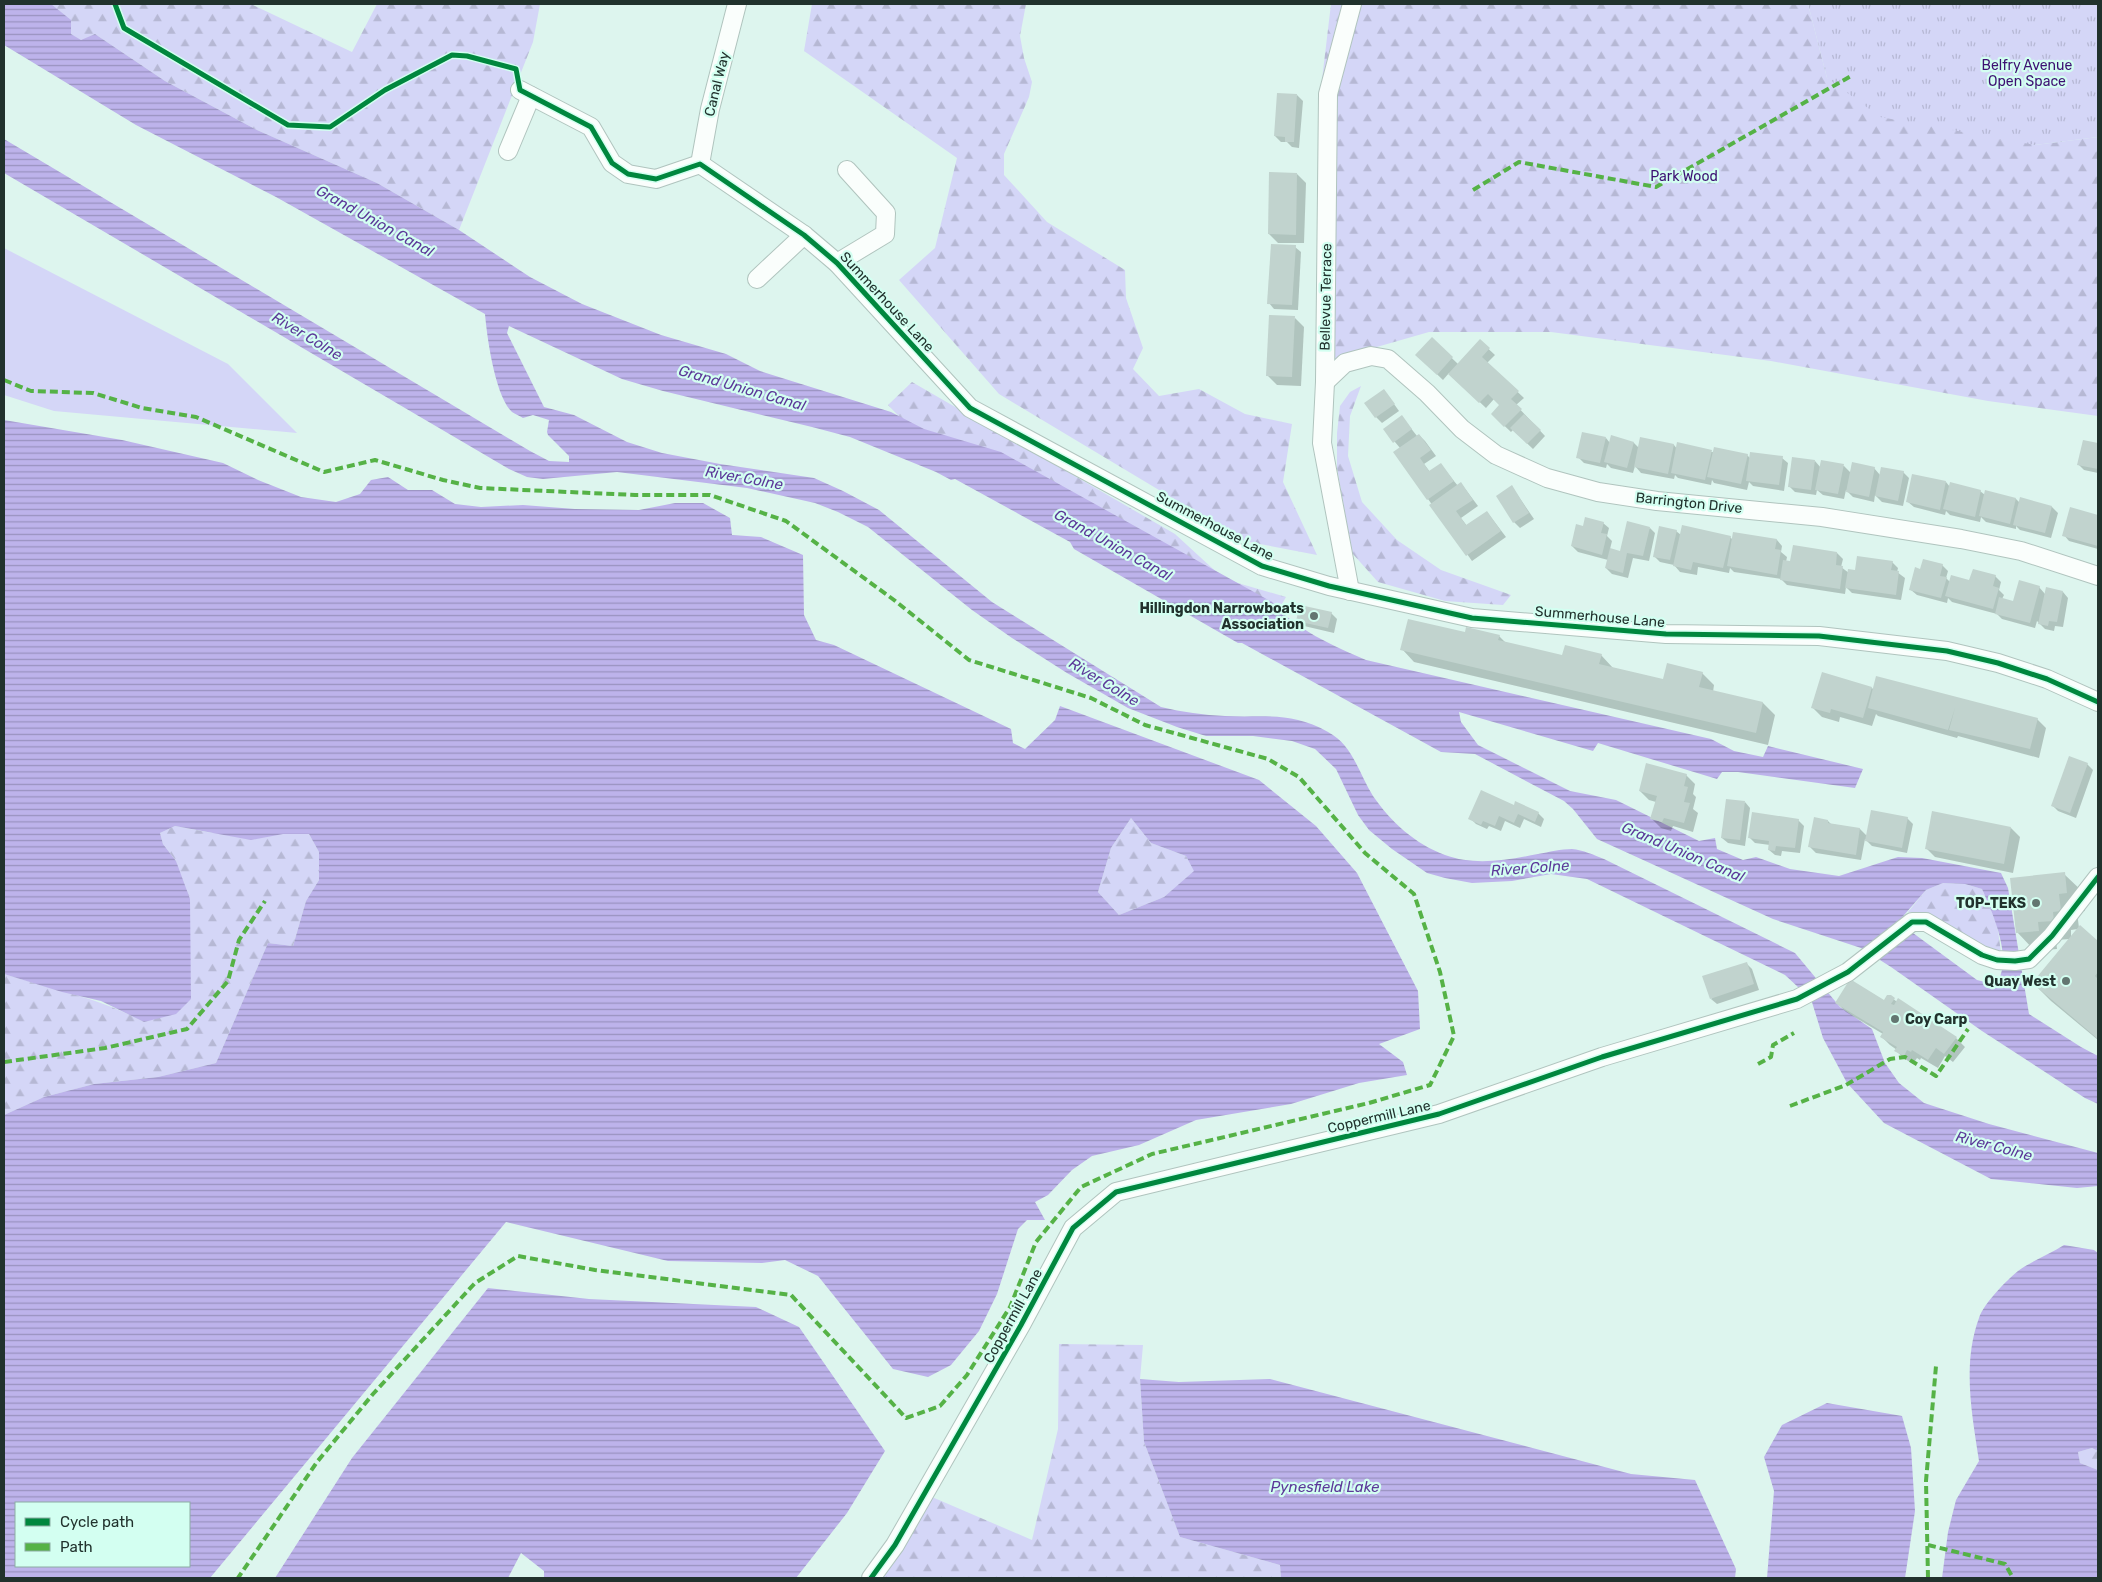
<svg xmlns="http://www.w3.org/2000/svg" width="2102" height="1582" font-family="Rubik,sans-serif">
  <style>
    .grass { fill: #d4d6f7 }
    .forest { fill: url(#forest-firs) }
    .park { fill: url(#park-tufts) }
    .water { fill: url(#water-rules); fill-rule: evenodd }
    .shadow { fill: #0003; fill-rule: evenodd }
    .building { fill: #c1d3ce }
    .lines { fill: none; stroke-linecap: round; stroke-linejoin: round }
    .minor-casing { stroke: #b0c4be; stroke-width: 20 }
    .minor { stroke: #fafefc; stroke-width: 18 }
    .quiet { stroke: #55b246; stroke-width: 4; stroke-dasharray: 8 4; stroke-linecap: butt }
    .cycleway-casing { stroke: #d3fff1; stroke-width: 8 }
    .cycleway { stroke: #00873e; stroke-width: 5 }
    .poi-dot { fill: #637671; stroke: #d3fff1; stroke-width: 2 }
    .labels { text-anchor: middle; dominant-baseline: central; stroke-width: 4.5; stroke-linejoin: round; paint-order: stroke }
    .park-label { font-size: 14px; fill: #3c1072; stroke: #d3fff1 }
    .street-label { font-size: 14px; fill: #21322d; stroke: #d3fff1 }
    .poi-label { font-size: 14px; font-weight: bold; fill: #21322d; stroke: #d3fff1; text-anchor: end }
    .water-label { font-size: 15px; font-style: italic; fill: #5c3999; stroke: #d3fff1 }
  </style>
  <defs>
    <pattern id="forest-firs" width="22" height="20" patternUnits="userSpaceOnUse" patternTransform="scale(1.25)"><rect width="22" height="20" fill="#d4d6f7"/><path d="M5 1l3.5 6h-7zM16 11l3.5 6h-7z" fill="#b6b8d4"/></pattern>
    <pattern id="park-tufts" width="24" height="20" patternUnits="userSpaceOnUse" patternTransform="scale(1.25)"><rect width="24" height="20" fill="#d4d6f7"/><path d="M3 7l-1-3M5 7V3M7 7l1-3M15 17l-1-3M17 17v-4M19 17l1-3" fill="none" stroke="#b6b8d4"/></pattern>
    <pattern id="water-rules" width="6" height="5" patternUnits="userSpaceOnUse" patternTransform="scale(1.25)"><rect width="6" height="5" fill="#bdb3eb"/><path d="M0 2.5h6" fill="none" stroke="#9992bf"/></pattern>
  </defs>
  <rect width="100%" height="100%" fill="#ddf5ee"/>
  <!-- grass -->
  <path class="grass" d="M4,248L228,364L297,433L54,411L4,395Z"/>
  <!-- forest -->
  <g class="forest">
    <path d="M51,4H251L352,52L377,4H540L533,42L459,230L377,183L257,130L165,81L95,34L81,41L71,34Z"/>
    <path d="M812,4H1026L1020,36L1024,58L1032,82L1029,97L1004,154V175L1047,222L1125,270L1126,298L1143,348L1133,369L1159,396L1199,389L1245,414L1292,424L1283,482L1317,555L1244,541L999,394L899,280L935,248L957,158L804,51Z"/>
    <path d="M1331,4H1808L1827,78L2035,145L2098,137V416L1988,401L1771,361L1551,332H1429L1321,363V88Z"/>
    <path d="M912,382L1175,534L1224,579L1286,597L1279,609L1202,598L927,445L888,405Z"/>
    <path d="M1361,386L1350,416L1348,456L1362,502L1397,540L1441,570L1511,595L1503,605L1445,601L1378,582L1352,553L1337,468V433L1340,406L1350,392Z"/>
    <path d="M1131,818L1151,843L1186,856L1195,871L1164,897L1119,915L1098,892L1111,848Z"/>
    <path d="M175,826L212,833L309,834L319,852V880L306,901L293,946L268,943L216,1063L158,1077L94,1084L44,1097L4,1115V974C51,989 100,998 144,1022L191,999L190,966L176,861L163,844L160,833Z"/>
    <path d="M1943,883L1965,884L1982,889L1997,924L2001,952L1984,947L1927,914L1908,912L1926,890Z"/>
    <path d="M1059,1344L1143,1345L1140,1379L1144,1442L1180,1537L1280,1565L1281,1578H878L932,1497L1032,1540L1058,1429Z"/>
    <path d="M2092,1448L2098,1451V1470L2080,1463L2078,1452Z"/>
  </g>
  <!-- park -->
  <path class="park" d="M1808,4H2098V137L2035,145L1880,117L1827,78Z"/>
  <!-- water -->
  <g class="water">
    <path d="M4,4H51L71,20V34L81,40L95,34L165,81L257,130L377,183L459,230L530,277L582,304L661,335L726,354L760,371L891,412L924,429L1001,452L1272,602C1295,629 1333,646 1366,660L1711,739L1734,751L1763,757L1768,746L1863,769L1855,788L1738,772H1722L1717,779L1598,743L1593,751L1459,712L1461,722L1478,745L1570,791L1616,800L1699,841L1715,838L1717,849L1743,860L1756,857L1790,869L1839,876L1898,857L1922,858L2001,873L2008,888L2029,1014L2081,1047L2098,1056V1104L2085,1098L1982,1031L1891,967L1861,948L1773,919L1597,839L1573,809L1564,801L1475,754L1441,752L1242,643H1238L1074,549L1070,542L955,479L951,480L936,472L850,437L812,427L663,391L622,379L509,326L507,333L544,407L574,415L627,442L662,453L720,464L814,478L843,491L879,510L992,602L1161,707C1182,712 1204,715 1225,716C1265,718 1291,711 1328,732C1353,745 1359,774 1373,796C1391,822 1415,844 1445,855C1475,866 1507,860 1538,854C1549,852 1561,849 1572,849C1583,850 1594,855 1604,859L1795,953L1840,1007L1872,1029L1885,1063L1899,1083L1924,1103L1989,1124L2098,1153V1186L2077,1188L1991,1179L1884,1123L1847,1083L1823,1038L1811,999L1785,975L1587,879L1551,874L1512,881L1472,883L1445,878L1427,873L1392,849L1369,830L1358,815L1336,769L1315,749L1292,741L1253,736H1206L1177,727L1128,708L1067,673L1012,638L972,610L868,527L838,512L815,503L747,488L617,472L543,479L527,477L509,469L4,173V139L530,451L549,461L569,462V456L548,435L547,432L549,420L533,415L523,418C520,416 515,414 512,412C495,396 487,337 485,314L276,197L136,125L4,45ZM1943,883L1965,884L1982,889C1993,914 2012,956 1998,981L1989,983L1977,980L1898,922L1926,890Z"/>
    <path d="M4,420L122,440L223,463L258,480L301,497L336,502L360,494L371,480L388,477L408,490H432L455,504L481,507L523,505L575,509L639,510L675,503H703L730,518L732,535L761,537L803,555L804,615L816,640L834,645L1011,729L1013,743L1025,749L1055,720L1060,706L1259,780L1316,826L1357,873L1418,991L1420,1029L1379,1044L1403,1062L1407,1075L1359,1083L1291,1104L1196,1120L1139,1145L1092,1156L1072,1170L1048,1195L1035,1202L1045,1220H1027L1018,1229L997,1294L979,1331L951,1365L928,1377L893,1369L818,1276L785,1260L762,1263L668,1261L506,1222L210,1578H4V1115L44,1097L94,1084L158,1077L216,1063L268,943L293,946L306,901L319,880V852L309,834H283L251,840L175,826L160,833L163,844L176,861L190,899L191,999L176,1014L144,1022L101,1001L62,992L4,974ZM1131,818L1151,843L1186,856L1194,871L1164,897L1119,915L1098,892L1111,848ZM189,1503V1566H16V1503Z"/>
    <path d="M2064,1245L2094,1250L2098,1253V1451L2092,1448L2078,1452L2080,1463L2098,1470V1578H1942L1948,1532L1956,1500L1979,1461C1972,1414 1962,1364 1979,1318C1984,1303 2006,1281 2018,1271C2030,1262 2050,1254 2064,1245Z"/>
    <path d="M488,1288L589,1299L756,1307L799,1327L885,1451L847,1513L796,1578H544V1571L521,1553L508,1578H275L352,1458Z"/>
    <path d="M1140,1379L1179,1382L1270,1379L1631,1474L1695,1480L1736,1569L1735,1578H1281L1280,1565L1180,1537L1144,1442Z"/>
    <path d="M1827,1403L1902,1416L1911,1448L1915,1511L1905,1578H1767L1774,1491L1764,1457L1782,1425Z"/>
  </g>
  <!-- shadow -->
  <g class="shadow">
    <path d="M1297,95L1303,101L1299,148L1292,147L1287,142H1281L1275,136Z"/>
    <path d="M1297,174L1306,183L1304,243H1278L1269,234Z"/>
    <path d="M1295,247L1301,252L1298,310L1274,309L1269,303Z"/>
    <path d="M1295,318L1304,327L1301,386L1277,385L1268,376Z"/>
    <path d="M1432,339L1458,364L1480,341L1495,355L1487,363L1524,398L1516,405L1545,436L1533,449L1513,430L1511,432L1492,414L1501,405L1494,399L1486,408L1449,373L1443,380L1417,355Z"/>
    <path d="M1384,390L1399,411L1382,423L1376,417Z"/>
    <path d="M1402,417L1417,436L1419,435L1425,441L1436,456L1424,464L1430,472L1441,465L1458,486L1461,484L1466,490L1478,506L1461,518L1467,526L1487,512L1506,537L1472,561L1428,499L1400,448L1385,430Z"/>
    <path d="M1606,438L1610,443H1634L1639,448L1641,438L1674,445L1677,449L1747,455L1750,458H1782L1788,463L1784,491L1753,486L1749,482L1747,490L1714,483L1712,480L1711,485L1678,478L1675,475L1674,479L1641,473L1635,466L1633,473L1611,468L1607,464L1606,468L1584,463L1578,457Z"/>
    <path d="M2084,441L2098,445V473L2084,470L2078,464Z"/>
    <path d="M1815,461L1821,468L1844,466L1851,473L1874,468L1880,475L1903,472L1909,478L1903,506L1882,502L1875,495L1874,502L1853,497L1846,490L1844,499L1823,495L1817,490L1816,495L1795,492L1789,486Z"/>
    <path d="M1946,482L1950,487L1980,491L1985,495L2016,499L2020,503L2052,507L2058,513L2051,538L2020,530L2016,526V529L1986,522L1981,517L1980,522L1950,515L1946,511L1945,515L1914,507L1908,502Z"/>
    <path d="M1512,487L1534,519L1520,528L1514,522Z"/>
    <path d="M2071,508L2098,516V549L2069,541L2064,535Z"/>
    <path d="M1603,523L1609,528L1607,536L1612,541L1610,549L1621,552L1650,528L1655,533L1649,561L1633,558L1628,578L1612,574L1606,568L1608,560L1578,552L1572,546L1584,528Z"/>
    <path d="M1676,531L1681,535L1730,537L1733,540H1777L1782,546L1781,552L1787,557L1786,562L1837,553L1843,559L1841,567L1849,573L1892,562L1898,568L1897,572L1905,578L1901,600L1852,593L1846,587L1845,594L1787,585L1781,579L1734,572L1730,568L1729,573L1698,567L1697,575L1680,572L1674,565L1660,562L1654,556Z"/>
    <path d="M1942,565L1948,571L1946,578L1950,582L1970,581L1995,576L2001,582L1999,590L2004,595L2002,599L2014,602L2039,587L2045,594L2063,592L2068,598L2063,627L2055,626L2054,631L2045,629L2037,621L2035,628L2002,619L1997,614L1952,602L1948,598L1947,603L1917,595L1911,590L1921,570Z"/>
    <path d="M1331,613L1337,619L1334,633L1304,626L1298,620Z"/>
    <path d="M1466,634L1499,636L1506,643L1563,656L1601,655L1613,668L1664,680L1702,673L1714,685L1713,692L1763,703L1775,715L1768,745L1414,662L1402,649Z"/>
    <path d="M1872,688L1874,690L2037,719L2046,728L2039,758L1958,736L1957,738L1878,716L1876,714L1872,726L1840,717L1839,722L1822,717L1813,708Z"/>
    <path d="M2087,764L2093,770L2076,818L2058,811L2052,805Z"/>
    <path d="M1686,775L1695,784L1693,794L1696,797L1693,809L1698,813L1693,832L1673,826L1671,831L1661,828L1652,819L1656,802L1649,800L1640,791Z"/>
    <path d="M1745,802L1750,808L1745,846L1728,843L1722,838Z"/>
    <path d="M1515,806L1538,813L1544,819L1541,827L1524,819L1520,828L1505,821L1501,831L1489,826L1487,829L1476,824L1470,818Z"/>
    <path d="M1907,818L1913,824L1907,853L1872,846L1865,839L1861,860L1816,853L1810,847L1828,821L1831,824L1860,829L1867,836Z"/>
    <path d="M1798,820L1804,826L1800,853L1782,851L1781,856L1775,855L1769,850L1770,845L1755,843L1749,837Z"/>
    <path d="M2011,828L2020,837L2013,873L1935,857L1926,848Z"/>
    <path d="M2064,874L2083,892L2085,911L2077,912L2079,928L2080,927L2098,942V1040L2051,1001L2033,983L2070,939L2056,940L2057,949L2035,951L2017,932ZM2078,929L2071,937V930Z"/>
    <path d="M1746,963L1752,969L1759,990L1717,1004L1711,999Z"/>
    <path d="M1890,996L1897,1002L1899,1000L1956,1038L1965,1047L1953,1062L1945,1056L1938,1068L1921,1058L1920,1060L1917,1058L1913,1064L1905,1059L1896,1051L1897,1050L1890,1045L1881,1036L1883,1034L1846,1012L1837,1003L1885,1001Z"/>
  </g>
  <!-- building -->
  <g class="building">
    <path d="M1277,93L1297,94L1294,142H1285V137L1274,136Z"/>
    <path d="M1269,172L1297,173L1296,235L1268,234Z"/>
    <path d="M1271,244L1296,245L1292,305L1267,304Z"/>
    <path d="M1269,315L1295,316L1292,377L1266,376Z"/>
    <path d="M1432,337L1453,357L1437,375L1415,355Z"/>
    <path d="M1480,339L1490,348L1482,357L1519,391L1511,399L1522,409L1504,427L1491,414L1499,405L1488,394L1479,403L1448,374Z"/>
    <path d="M1384,389L1395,404L1375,418L1364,403Z"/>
    <path d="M1524,414L1541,430L1527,444L1510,428Z"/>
    <path d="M1402,415L1412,429L1393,443L1383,429Z"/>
    <path d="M1582,432L1606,437L1600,463L1576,458Z"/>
    <path d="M1419,434L1431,450L1420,458L1429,471L1441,463L1454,481L1427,500L1393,452Z"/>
    <path d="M1611,435L1634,442L1627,468L1604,462Z"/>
    <path d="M1640,437L1674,444L1668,474L1634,467Z"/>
    <path d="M2083,440L2098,443V469L2077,465Z"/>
    <path d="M1677,442L1712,450L1705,480L1671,473Z"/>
    <path d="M1714,447L1748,454L1741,484L1707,477Z"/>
    <path d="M1750,452L1783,456L1779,485L1746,481Z"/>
    <path d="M1792,457L1815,460L1811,490L1788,487Z"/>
    <path d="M1821,460L1844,464L1838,494L1815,490Z"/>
    <path d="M1852,462L1875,467L1869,497L1846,492Z"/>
    <path d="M1881,467L1904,471L1898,501L1875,496Z"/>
    <path d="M1912,474L1946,481L1940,510L1906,502Z"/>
    <path d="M1461,482L1473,500L1456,511L1466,525L1487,511L1501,531L1466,556L1429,505Z"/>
    <path d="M1950,482L1981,490L1975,517L1943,509Z"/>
    <path d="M1512,485L1529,513L1513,523L1496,496Z"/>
    <path d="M1985,490L2016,498L2010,524L1979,516Z"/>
    <path d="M2020,497L2052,506L2045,533L2013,525Z"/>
    <path d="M2070,507L2098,515V546L2062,536Z"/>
    <path d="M1585,517L1604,522L1601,533L1607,534L1602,555L1571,546L1576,524L1583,526Z"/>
    <path d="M1627,521L1650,527L1643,556L1627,553L1623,573L1605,568L1610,548L1620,551Z"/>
    <path d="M1682,525L1731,536L1723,568L1693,562L1691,570L1673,566Z"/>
    <path d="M1659,526L1677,530L1670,560L1653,557Z"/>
    <path d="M1733,532L1777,539L1775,549L1781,550L1777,575L1727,566Z"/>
    <path d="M1793,545L1837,552L1836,565L1843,566L1840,589L1780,580L1783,560L1790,561Z"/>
    <path d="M1857,556L1893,561L1891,570L1899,571L1896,595L1845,588L1848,569L1855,570Z"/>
    <path d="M1923,559L1943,564L1940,576L1947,577L1941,598L1909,590L1915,567L1920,569Z"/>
    <path d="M1973,569L1996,575L1993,586L1999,588L1993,609L1945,596L1951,575L1969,580Z"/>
    <path d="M2019,580L2040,586L2030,623L1995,614L1999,597L2013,601Z"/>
    <path d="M2046,587L2063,591L2057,622L2049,621L2048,626L2038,624Z"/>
    <path d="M1300,605L1332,612L1328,628L1296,621Z"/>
    <path d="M1408,619L1465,632L1466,627L1500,635L1498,640L1562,655L1565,645L1602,654L1599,664L1663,679L1667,663L1703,672L1699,687L1763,702L1756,733L1400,650Z"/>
    <path d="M1822,672L1872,687L1863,718L1831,709L1830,713L1811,708Z"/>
    <path d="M1876,676L2038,718L2030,749L1949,730L1955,708L1948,730L1868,708Z"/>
    <path d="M2069,756L2088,763L2070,813L2051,806Z"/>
    <path d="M1646,763L1687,774L1684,786L1688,787L1684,802L1690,803L1684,823L1664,818L1662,822L1650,819L1657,796L1639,791Z"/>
    <path d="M1481,790L1514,805L1515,801L1539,812L1535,822L1518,814L1514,823L1499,816L1495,826L1483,821L1481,825L1468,819Z"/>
    <path d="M1726,799L1745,801L1740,840L1721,838Z"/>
    <path d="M1871,810L1908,817L1902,848L1865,841Z"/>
    <path d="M1932,811L2011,827L2004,864L1925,849Z"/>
    <path d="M1752,812L1799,819L1795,848L1776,846L1775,851L1768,850L1769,841L1748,838Z"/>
    <path d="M1814,817L1828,820V823L1860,828L1856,855L1808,847Z"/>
    <path d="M2065,872L2067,893L2059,894L2061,911L2053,912L2054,921L2038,922L2039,931L2016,933L2010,878Z"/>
    <path d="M2080,925L2098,941V972L2095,976L2098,979V1039L2032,983Z"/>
    <path d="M1747,962L1754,984L1710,999L1702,976Z"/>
    <path d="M1850,979L1884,1000L1887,995H1891L1895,998L1891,1004L1894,1005L1898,998L1957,1037L1944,1054L1936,1048L1928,1060L1912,1050L1911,1052L1907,1050L1904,1056L1894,1051L1897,1047L1880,1037L1883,1032L1835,1003Z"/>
  </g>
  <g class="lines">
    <defs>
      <g id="minor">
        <path d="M520,90L591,127L612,163L628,174L656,179L700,164L804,235L837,263L970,408L1262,566L1329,586L1472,618L1666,634L1819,636L1947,651L1998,663L2047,679L2098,702"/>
        <path d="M508,151L531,96"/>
        <path d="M700,164L710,109L737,4"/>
        <path d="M837,263L885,234L886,213L847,170"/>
        <path d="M757,279L804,235"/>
        <path d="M1325,382L1345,363L1371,356L1388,359L1427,393L1462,429L1496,455L1547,478L1598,492L1657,501L1822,517L1961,539L2021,551L2098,576"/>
        <path d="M1350,591L1322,443L1325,382L1328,94L1352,4"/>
        <path d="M871,1578L895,1545L1021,1325L1073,1228L1116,1192L1439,1114L1602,1057L1797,999L1848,972L1912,922H1926L1982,955L1997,960L2015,961L2029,959L2052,936L2098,877"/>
      </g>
    </defs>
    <!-- minor casing -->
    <use href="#minor" class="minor-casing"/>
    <!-- minor -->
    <use href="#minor" class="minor"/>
    <!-- quiet -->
    <g class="quiet">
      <path d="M1473,190L1519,162L1656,187L1851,76"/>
      <path d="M4,380L31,391L93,393L142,408L196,417L324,472L375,460L443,480L480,488L635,495H710L786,521L894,600L969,660L1091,698L1145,725L1268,759L1299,777L1365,853L1414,894L1440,972L1454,1036L1430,1085L1369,1103L1152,1154L1081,1187L1036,1242L1010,1307L967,1375L940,1406L906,1418L791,1295L595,1270L518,1256L475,1283L373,1394L317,1462L238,1578"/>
      <path d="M4,1062L105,1048L187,1029L228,981L239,940L265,901"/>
      <path d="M1758,1064L1771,1057L1773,1045L1794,1033"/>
      <path d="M1790,1106L1846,1085L1890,1059L1905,1057L1936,1076L1968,1029"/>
      <path d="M1928,1545L2005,1564L2013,1578"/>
      <path d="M1928,1578L1926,1481L1936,1366"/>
    </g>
    <defs>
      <g id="cycleway">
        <path d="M115,4L124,28L288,125L330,127L385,90L452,55L467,56L516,69L520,90L591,127L612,163L628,174L656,179L700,164L804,235L837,263L970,408L1262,566L1329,586L1472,618L1666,634L1819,636L1947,651L1998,663L2047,679L2098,702"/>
        <path d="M871,1578L895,1545L1021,1325L1073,1228L1116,1192L1439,1114L1602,1057L1797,999L1848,972L1912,922H1926L1982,955L1997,960L2015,961L2029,959L2052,936L2098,877"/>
      </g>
    </defs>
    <!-- cycleway casing -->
    <use href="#cycleway" class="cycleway-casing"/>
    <!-- cycleway -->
    <use href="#cycleway" class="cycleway"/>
  </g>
  <!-- markers -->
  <g class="poi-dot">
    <circle cx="1314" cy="616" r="5"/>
    <circle cx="2036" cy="903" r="5"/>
    <circle cx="2066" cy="981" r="5"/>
    <circle cx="1895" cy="1019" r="5"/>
  </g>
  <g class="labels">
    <!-- park labels -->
    <g class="park-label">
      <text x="2027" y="65">Belfry Avenue<tspan x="2027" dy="16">Open Space</tspan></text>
      <text x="1684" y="176">Park Wood</text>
    </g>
    <!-- street labels -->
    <g class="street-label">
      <text transform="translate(717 84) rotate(-76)">Canal Way</text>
      <text transform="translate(1326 297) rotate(-89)">Bellevue Terrace</text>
      <text transform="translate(887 302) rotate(47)">Summerhouse Lane</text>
      <text transform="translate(1689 503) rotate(6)">Barrington Drive</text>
      <text transform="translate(1215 526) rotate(28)">Summerhouse Lane</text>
      <text transform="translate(1600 617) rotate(5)">Summerhouse Lane</text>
      <text transform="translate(1379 1117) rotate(-13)">Coppermill Lane</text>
      <text transform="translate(1013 1316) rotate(-61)">Coppermill Lane</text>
    </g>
    <!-- poi labels -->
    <g class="poi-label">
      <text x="1304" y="608">Hillingdon Narrowboats<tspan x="1304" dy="16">Association</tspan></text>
      <text x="2026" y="903">TOP-TEKS</text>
      <text x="2056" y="981">Quay West</text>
      <text x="1905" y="1019" text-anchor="start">Coy Carp</text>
    </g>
    <!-- water labels -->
    <g class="water-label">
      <text transform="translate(375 221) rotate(29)">Grand Union Canal</text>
      <text transform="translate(307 336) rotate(31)">River Colne</text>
      <text transform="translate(742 388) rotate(16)">Grand Union Canal</text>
      <text transform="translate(744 478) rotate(10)">River Colne</text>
      <text transform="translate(1113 545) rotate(29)">Grand Union Canal</text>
      <text transform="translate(1104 682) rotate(31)">River Colne</text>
      <text transform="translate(1683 852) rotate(23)">Grand Union Canal</text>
      <text transform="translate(1530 868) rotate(-4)">River Colne</text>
      <text transform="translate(1994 1146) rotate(15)">River Colne</text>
      <text x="1325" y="1487">Pynesfield Lake</text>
    </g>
  </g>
  <!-- border -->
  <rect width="2102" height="1582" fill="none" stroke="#21322d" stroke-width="10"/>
  <!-- legend -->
  <rect x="15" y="1502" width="175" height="65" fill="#d3fff1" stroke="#8cada3"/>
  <rect x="25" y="1518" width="25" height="8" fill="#00873e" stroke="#8cada3"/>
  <text x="60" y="1527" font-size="15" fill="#21322d">Cycle path</text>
  <rect x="25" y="1543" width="25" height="8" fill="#55b246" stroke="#8cada3"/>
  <text x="60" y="1552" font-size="15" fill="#21322d">Path</text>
</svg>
